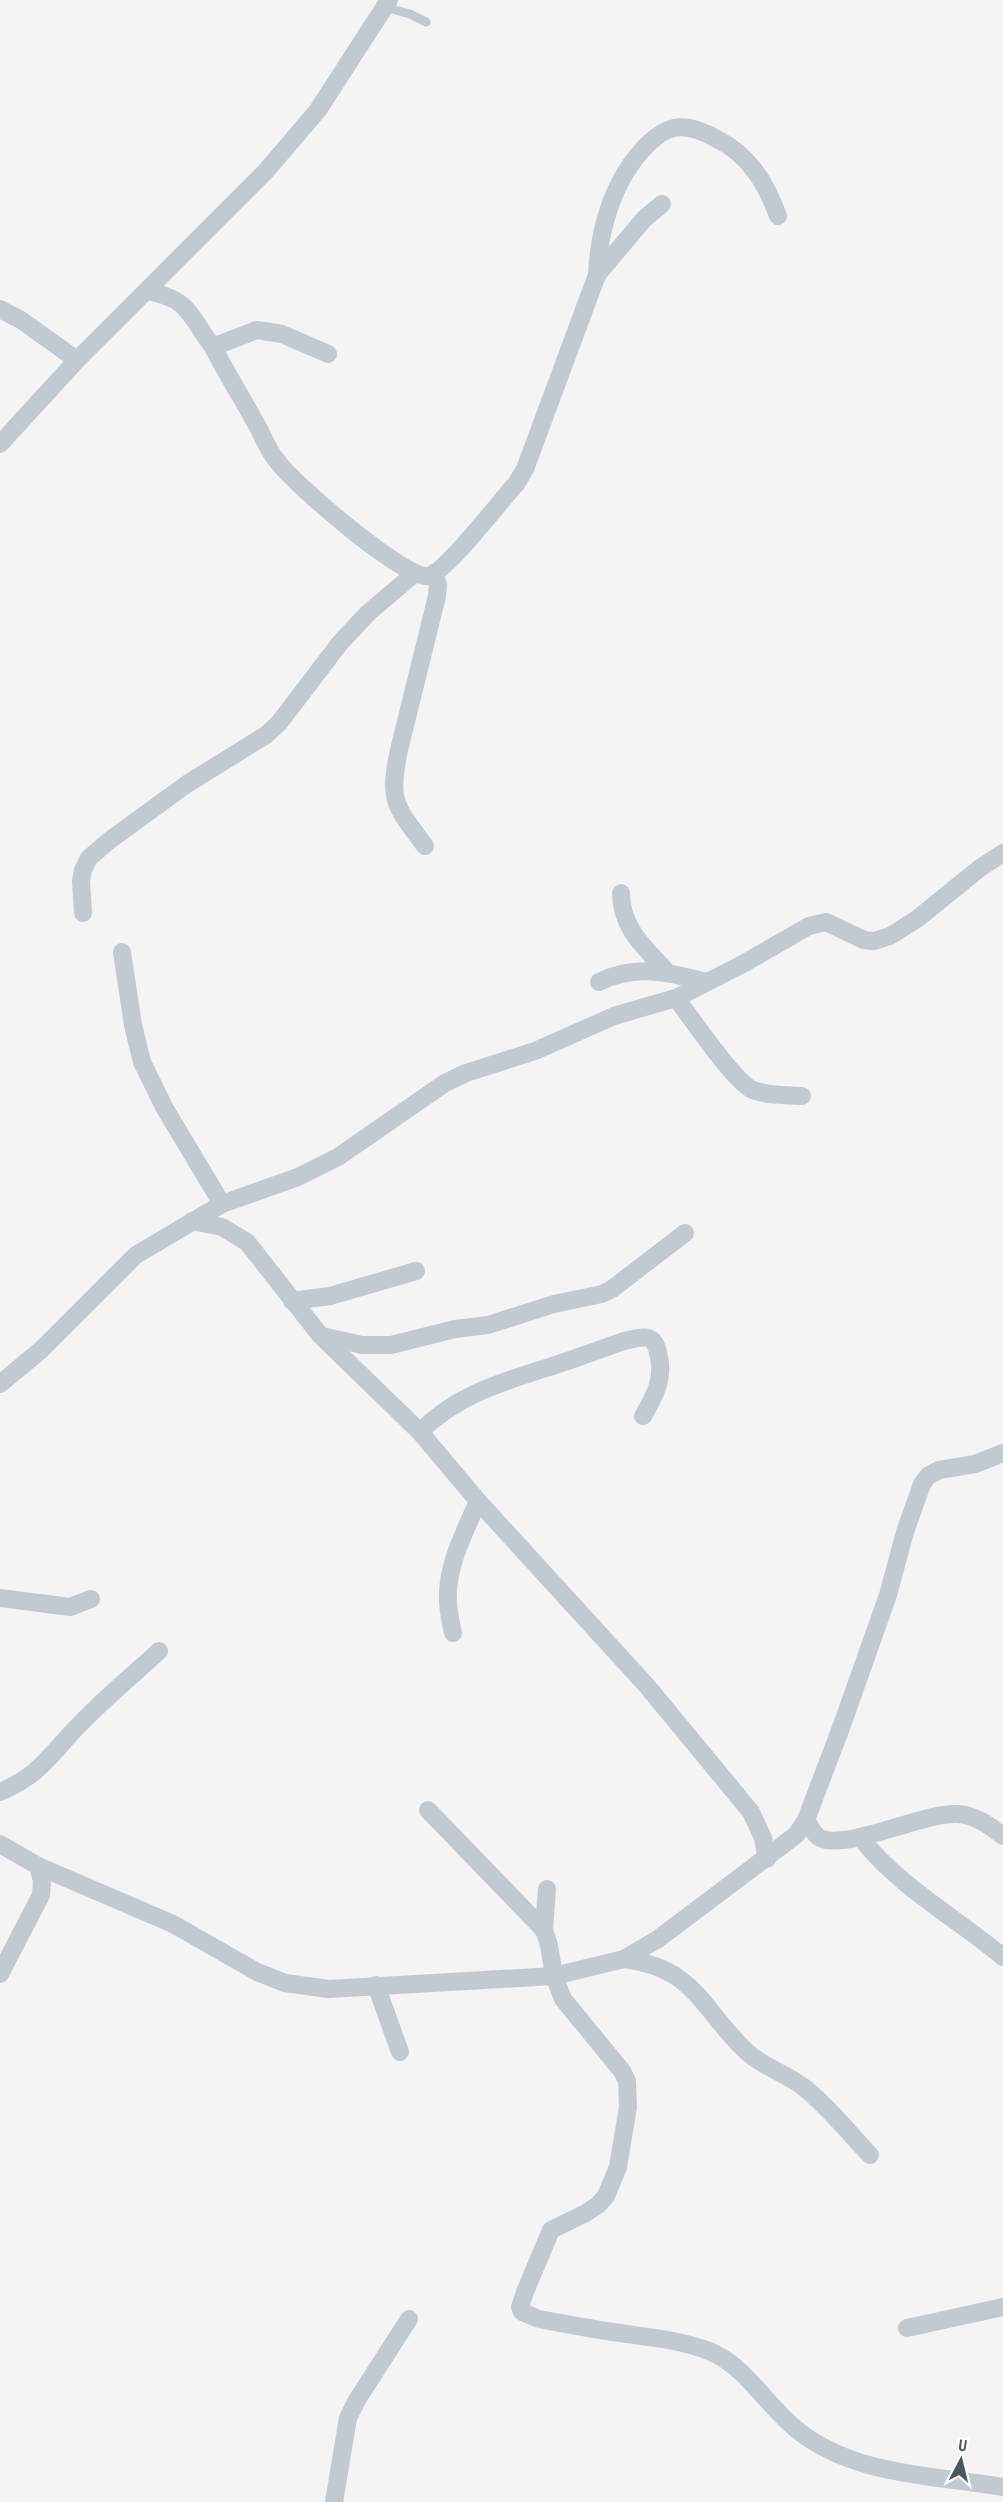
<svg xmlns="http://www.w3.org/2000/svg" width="1003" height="2502" font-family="'PT Sans Narrow',sans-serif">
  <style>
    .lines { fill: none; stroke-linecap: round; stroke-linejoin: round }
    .lane { stroke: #c1cad2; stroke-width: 9 }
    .street { stroke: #c1cad2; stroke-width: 18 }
  </style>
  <rect width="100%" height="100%" fill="#f5f3f3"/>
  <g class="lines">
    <!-- lane -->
    <path class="lane" d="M384,7L410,14L426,22"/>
    <!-- street -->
    <g class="street">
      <path d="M597,275L644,219L662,204"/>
      <path d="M147,291C191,299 189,316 213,347L257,330L282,334L328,354"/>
      <path d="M0,309L21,320L77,360"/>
      <path d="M213,347C227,374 243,400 258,427C264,439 269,452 278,462C294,484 406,581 429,576C447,571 500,501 516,484L525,469L597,275C599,229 613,179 647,145C654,138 663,130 674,128C688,125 705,132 717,139C749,155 766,183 778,216"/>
      <path d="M0,444L77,360L266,171L318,110L389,0"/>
      <path d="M425,846C395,805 388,802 399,750L437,596L438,585L434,573"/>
      <path d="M621,893C621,928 645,948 668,973"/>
      <path d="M83,913L81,881L83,870L89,858L110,840L187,784L266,735L279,723L340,643L368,613L414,574"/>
      <path d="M122,952L133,1025L142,1062L164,1107L222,1204"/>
      <path d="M599,982C635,964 669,972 706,982"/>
      <path d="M676,998C692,1019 731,1077 751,1089C765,1096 787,1095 802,1096"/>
      <path d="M192,1221L222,1227L247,1242L320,1335L420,1432L478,1501L647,1686L751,1812L763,1838L767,1859"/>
      <path d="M292,1301L330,1296L416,1271"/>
      <path d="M322,1336L362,1345H391L455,1329L488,1325L554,1304L602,1294L612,1289L685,1233"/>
      <path d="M0,1384L42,1349L136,1255L222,1204L298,1177L338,1157L445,1083L466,1073L535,1051L614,1016L676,998L741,965L809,926L826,922L864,940L874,941L890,936L917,919L980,868L1003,853"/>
      <path d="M420,1432C455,1396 499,1383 546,1368C572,1360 598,1350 624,1341C631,1340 641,1336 648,1338C654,1340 657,1347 658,1353C665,1377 655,1396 643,1416"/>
      <path d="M0,1598L70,1607L91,1599"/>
      <path d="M453,1633C451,1623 448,1611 448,1601C446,1566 465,1532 478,1501"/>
      <path d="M0,1792C42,1774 50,1754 80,1724C105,1698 133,1675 159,1651"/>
      <path d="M428,1810L544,1930L549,1945L554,1976L563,1999L622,2071L627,2081L628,2107L618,2167L606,2196L598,2205L584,2214L551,2230L525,2292L520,2307L522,2312L539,2319C566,2324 592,2329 620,2333C649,2337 680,2340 709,2351C745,2365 766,2405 796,2429C853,2476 933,2475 1003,2487"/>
      <path d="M806,1820C810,1826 814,1835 820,1838C847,1851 924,1812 957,1814C975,1815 989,1825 1003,1836"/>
      <path d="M860,1837C899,1887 955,1917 1003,1957"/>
      <path d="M0,1844L38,1866L173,1924L257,1972L285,1983L329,1989L554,1976L624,1959L658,1939L796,1835L806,1820L842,1725L888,1595L905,1532L922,1484L928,1476L939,1470L975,1464L1003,1453"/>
      <path d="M544,1930L547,1889"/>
      <path d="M624,1959C696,1968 701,2009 747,2052C763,2067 785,2073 802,2086C827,2105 848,2132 870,2155"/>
      <path d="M0,1974L41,1895L42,1881L38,1866"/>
      <path d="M376,1985L400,2052"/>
      <path d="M907,2328L1003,2307"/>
      <path d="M334,2502L348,2418L357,2400L409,2319"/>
    </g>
  </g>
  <!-- north arrow -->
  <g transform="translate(961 2460) rotate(7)" stroke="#ffffff" stroke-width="4.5" paint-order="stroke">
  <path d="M0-4.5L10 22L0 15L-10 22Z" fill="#4a5661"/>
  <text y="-9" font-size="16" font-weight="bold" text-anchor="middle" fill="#4a5661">U</text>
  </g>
</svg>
